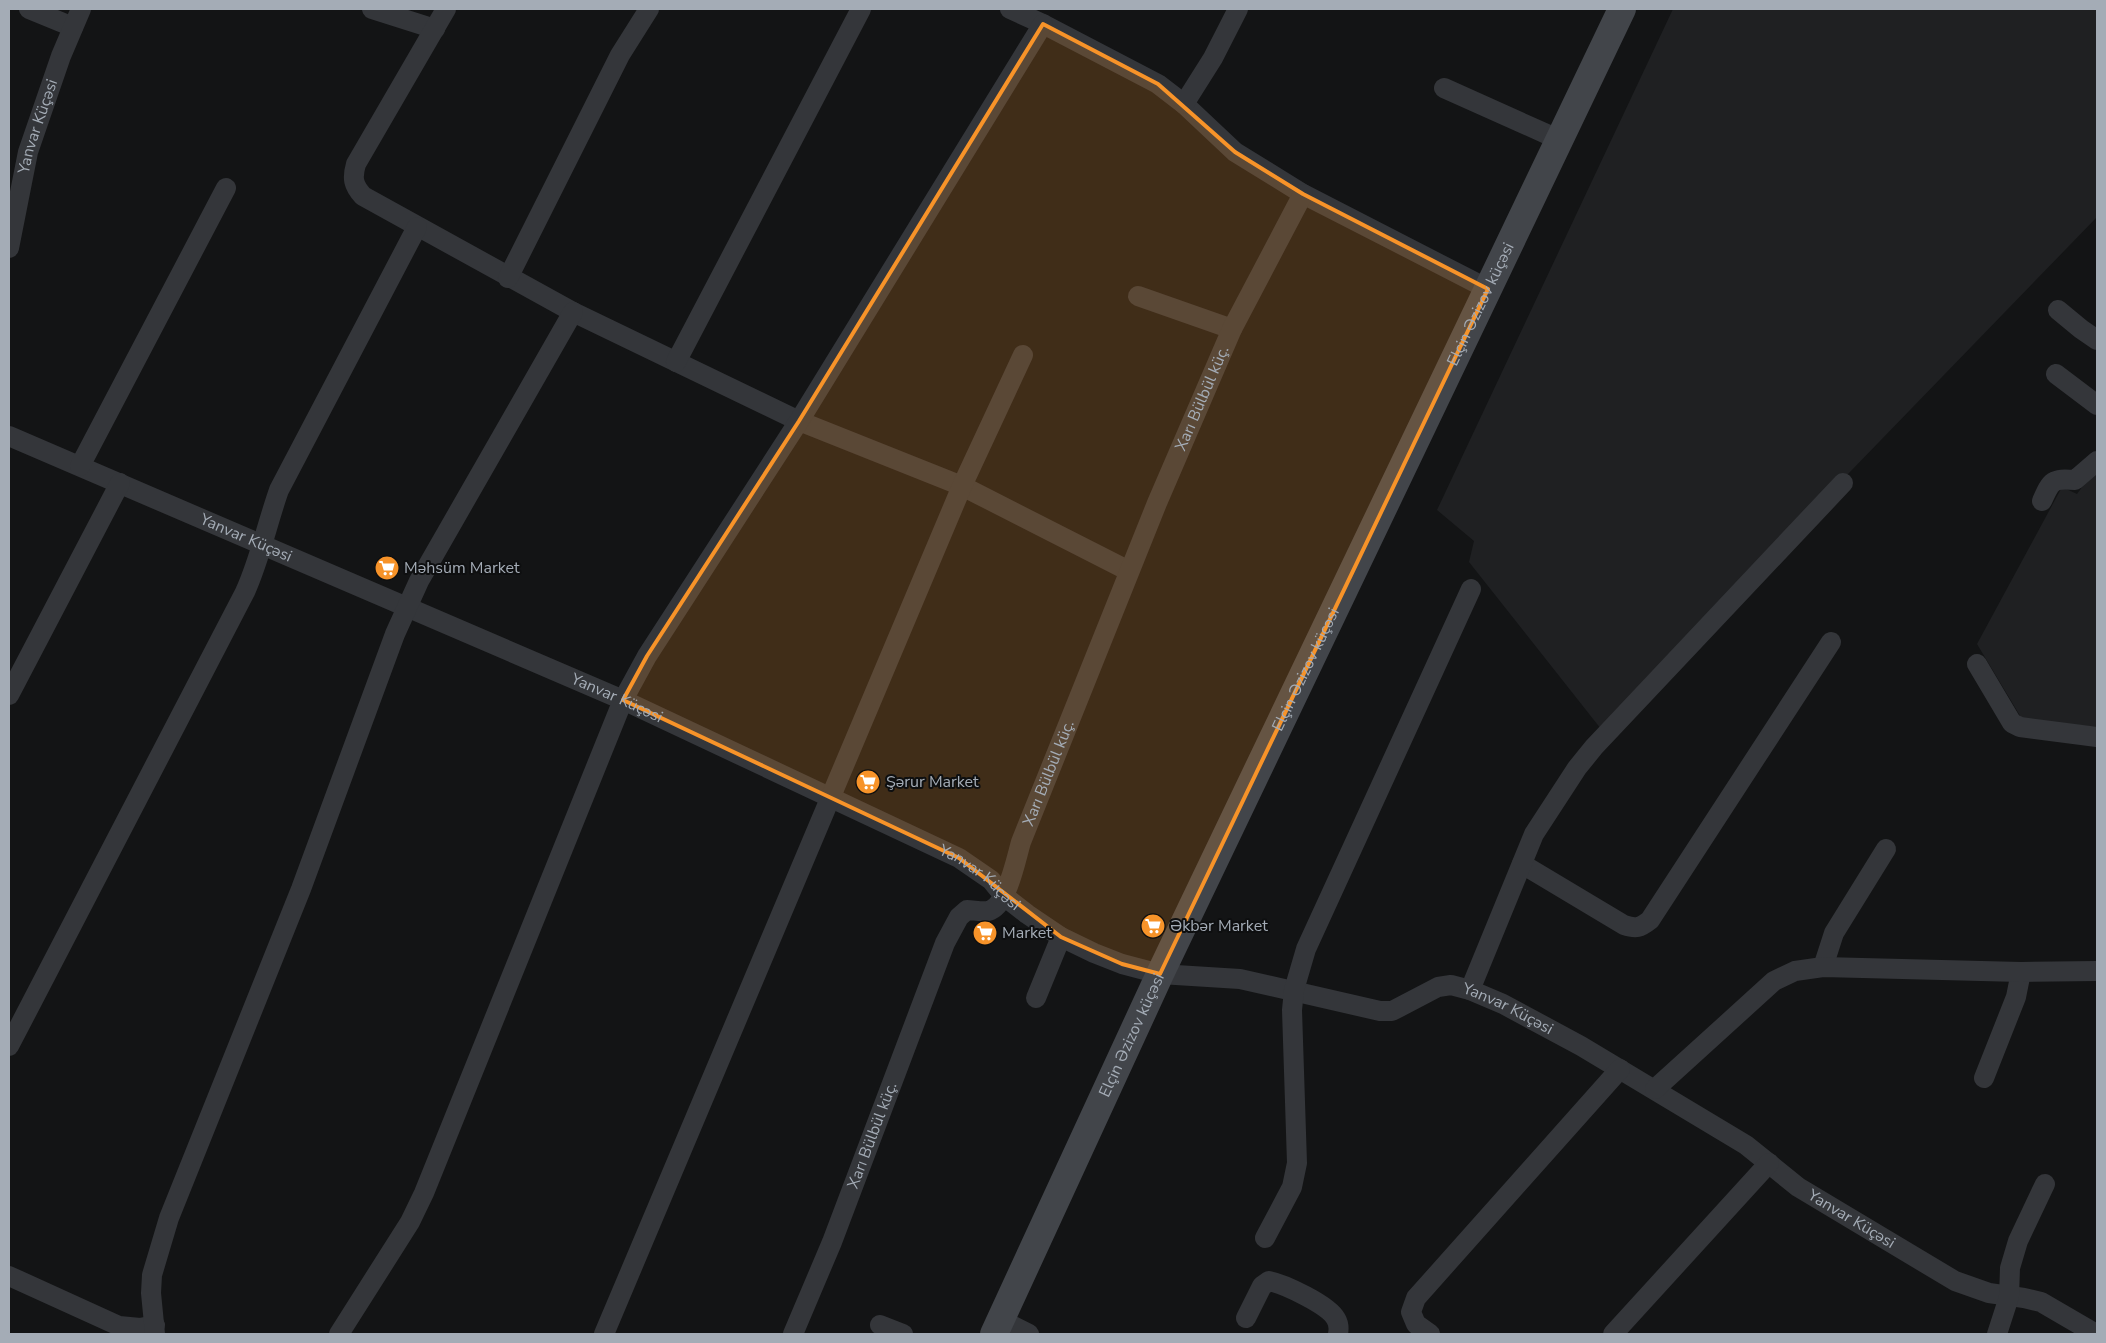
<svg xmlns="http://www.w3.org/2000/svg" width="2106" height="1343" font-family="'Nunito Sans',sans-serif">
  <style>
    .built { fill: #1f2022 }
    .lines { fill: none; stroke-linecap: round; stroke-linejoin: round }
    .street { stroke: #34363a; stroke-width: 20 }
    .secondary { stroke: #42454a; stroke-width: 28 }
    .marked { fill: #f79329; fill-opacity: 0.2; stroke: #f79329; stroke-width: 4; stroke-linejoin: round }
    .labels { text-anchor: middle; dominant-baseline: central; stroke-width: 4; stroke-linejoin: round; paint-order: stroke }
    .street-label { font-size: 16px; fill: #a4acb6; stroke: #0e0f10 }
    .poi-label { font-size: 16px; fill: #a4acb6; stroke: #0e0f10; text-anchor: start }
  </style>
  <rect width="100%" height="100%" fill="#131415"/>
  <!-- built -->
  <g class="built">
    <path d="M1673,9H2097V217L1601,729L1469,562L1474,541L1437,510Z"/>
    <path d="M2097,472V727L2022,719L1977,644L2062,487L2077,494L2088,479Z"/>
  </g>
  <g class="lines">
    <!-- street -->
    <g class="street">
      <path d="M29,9L73,27"/>
      <path d="M372,9L435,29"/>
      <path d="M446,9L356,164C352,178 353,185 363,196L573,312L799,421L962,486L1129,571"/>
      <path d="M1010,9L1043,24L1158,84L1184,104L1235,152L1303,194L1488,289"/>
      <path d="M1444,88L1560,140"/>
      <path d="M1184,104L1213,58L1238,9"/>
      <path id="s1" d="M9,248L28,152L61,56L81,9"/>
      <path d="M508,278L620,55L649,9"/>
      <path d="M1138,296L1232,329"/>
      <path d="M2058,310L2081,329L2097,340"/>
      <path d="M676,362L861,9"/>
      <path d="M2056,374L2097,405"/>
      <path id="s2" d="M9,436L623,700L959,858L991,880L1004,896L1027,914L1061,937L1094,953L1122,964L1160,974L1240,979L1380,1011H1392L1438,987L1451,985L1470,990L1503,1004L1581,1046L1746,1145L1798,1187L1955,1281L1989,1293L2024,1298L2041,1302L2096,1334"/>
      <path d="M80,466L226,188"/>
      <path d="M2042,501C2051,481 2052,478 2075,480L2097,461"/>
      <path d="M1977,664L2012,723L2020,727L2097,737"/>
      <path d="M9,695L120,483"/>
      <path d="M1522,864L1624,925C1636,929 1640,928 1650,920L1831,642"/>
      <path d="M1823,967L1834,933L1886,849"/>
      <path d="M1470,990L1534,834L1577,768L1594,747L1843,483"/>
      <path d="M1036,998L1061,937"/>
      <path d="M9,1046L245,592C260,559 267,524 279,490L417,227"/>
      <path d="M1984,1078L2016,997L2021,972"/>
      <path d="M1655,1089L1774,981L1795,971L1823,967L2021,972L2097,971"/>
      <path d="M1265,1238L1292,1187L1297,1163L1292,1010L1294,990L1306,949L1471,589"/>
      <path d="M9,1276L119,1326L140,1328L155,1325"/>
      <path d="M1246,1318L1262,1286L1269,1281C1284,1284 1329,1305 1336,1319C1339,1324 1339,1329 1338,1334"/>
      <path d="M1001,1320L1029,1334"/>
      <path d="M880,1325L903,1334"/>
      <path d="M155,1334L151,1293L152,1275L169,1218L301,889L395,634L419,581L573,312"/>
      <path d="M339,1334L410,1222L424,1193L623,700L647,656L799,421L1043,24"/>
      <path d="M604,1334L962,486L1023,355"/>
      <path id="s3" d="M793,1334L832,1242L945,943L959,917L967,910C974,910 985,913 991,910C1008,902 1016,859 1021,842L1157,503L1232,329L1303,194"/>
      <path d="M1430,1334L1416,1324L1411,1312L1416,1298L1620,1069"/>
      <path d="M1613,1334L1769,1163"/>
      <path d="M1997,1334L2009,1297L2010,1268L2018,1241L2045,1184"/>
    </g>
    <!-- secondary -->
    <path class="secondary" id="s4" d="M994,1334L1160,974L1622,9"/>
  </g>
  <!-- marked area -->
  <path class="marked" d="M1043,24L1158,84L1235,152L1303,194L1488,289L1160,974L1122,964L1061,937L959,858L623,700L647,656L799,421Z"/>
  <!-- icons -->
  <defs>
    <symbol id="supermarket-disc" viewBox="-11 -11 22 22"><circle r="9.5" fill="#f79329" stroke="#0e0f10"/><path d="M-6-5.5h2.5l.6 2H6L4.5 2H-2.5L-4.4-4H-6ZM-1.5 3.2a1.3 1.3 0 1 0 .1 0ZM3 3.2a1.3 1.3 0 1 0 .1 0Z" fill="#fff"/></symbol>
  </defs>
  <g fill-rule="evenodd">
    <use href="#supermarket-disc" x="373" y="554" width="28" height="28"/>
    <use href="#supermarket-disc" x="854" y="768" width="28" height="28"/>
    <use href="#supermarket-disc" x="1139" y="912" width="28" height="28"/>
    <use href="#supermarket-disc" x="971" y="919" width="28" height="28"/>
  </g>
  <g class="labels">
    <!-- street labels -->
    <g class="street-label">
      <text stroke="none"><textPath href="#s1" startOffset="125">Yanvar Küçəsi</textPath></text>
      <text stroke="none"><textPath href="#s4" startOffset="1139">Elçin Əzizov küçəsi</textPath></text>
      <text stroke="none"><textPath href="#s3" startOffset="1039">Xarı Bülbül küç.</textPath></text>
      <text stroke="none"><textPath href="#s2" startOffset="258">Yanvar Küçəsi</textPath></text>
      <text stroke="none"><textPath href="#s4" startOffset="734">Elçin Əzizov küçəsi</textPath></text>
      <text stroke="none"><textPath href="#s2" startOffset="662">Yanvar Küçəsi</textPath></text>
      <text stroke="none"><textPath href="#s3" startOffset="634">Xarı Bülbül küç.</textPath></text>
      <text stroke="none"><textPath href="#s2" startOffset="1068">Yanvar Küçəsi</textPath></text>
      <text stroke="none"><textPath href="#s2" startOffset="1638">Yanvar Küçəsi</textPath></text>
      <text stroke="none"><textPath href="#s4" startOffset="329">Elçin Əzizov küçəsi</textPath></text>
      <text stroke="none"><textPath href="#s3" startOffset="214">Xarı Bülbül küç.</textPath></text>
      <text stroke="none"><textPath href="#s2" startOffset="2042">Yanvar Küçəsi</textPath></text>
    </g>
    <!-- poi labels -->
    <g class="poi-label">
      <text x="404" y="568">Məhsüm Market</text>
      <text x="886" y="782">Şərur Market</text>
      <text x="1170" y="926">Əkbər Market</text>
      <text x="1002" y="933">Market</text>
    </g>
  </g>
  <!-- border -->
  <rect width="2106" height="1343" fill="none" stroke="#a4acb6" stroke-width="20"/>
</svg>
